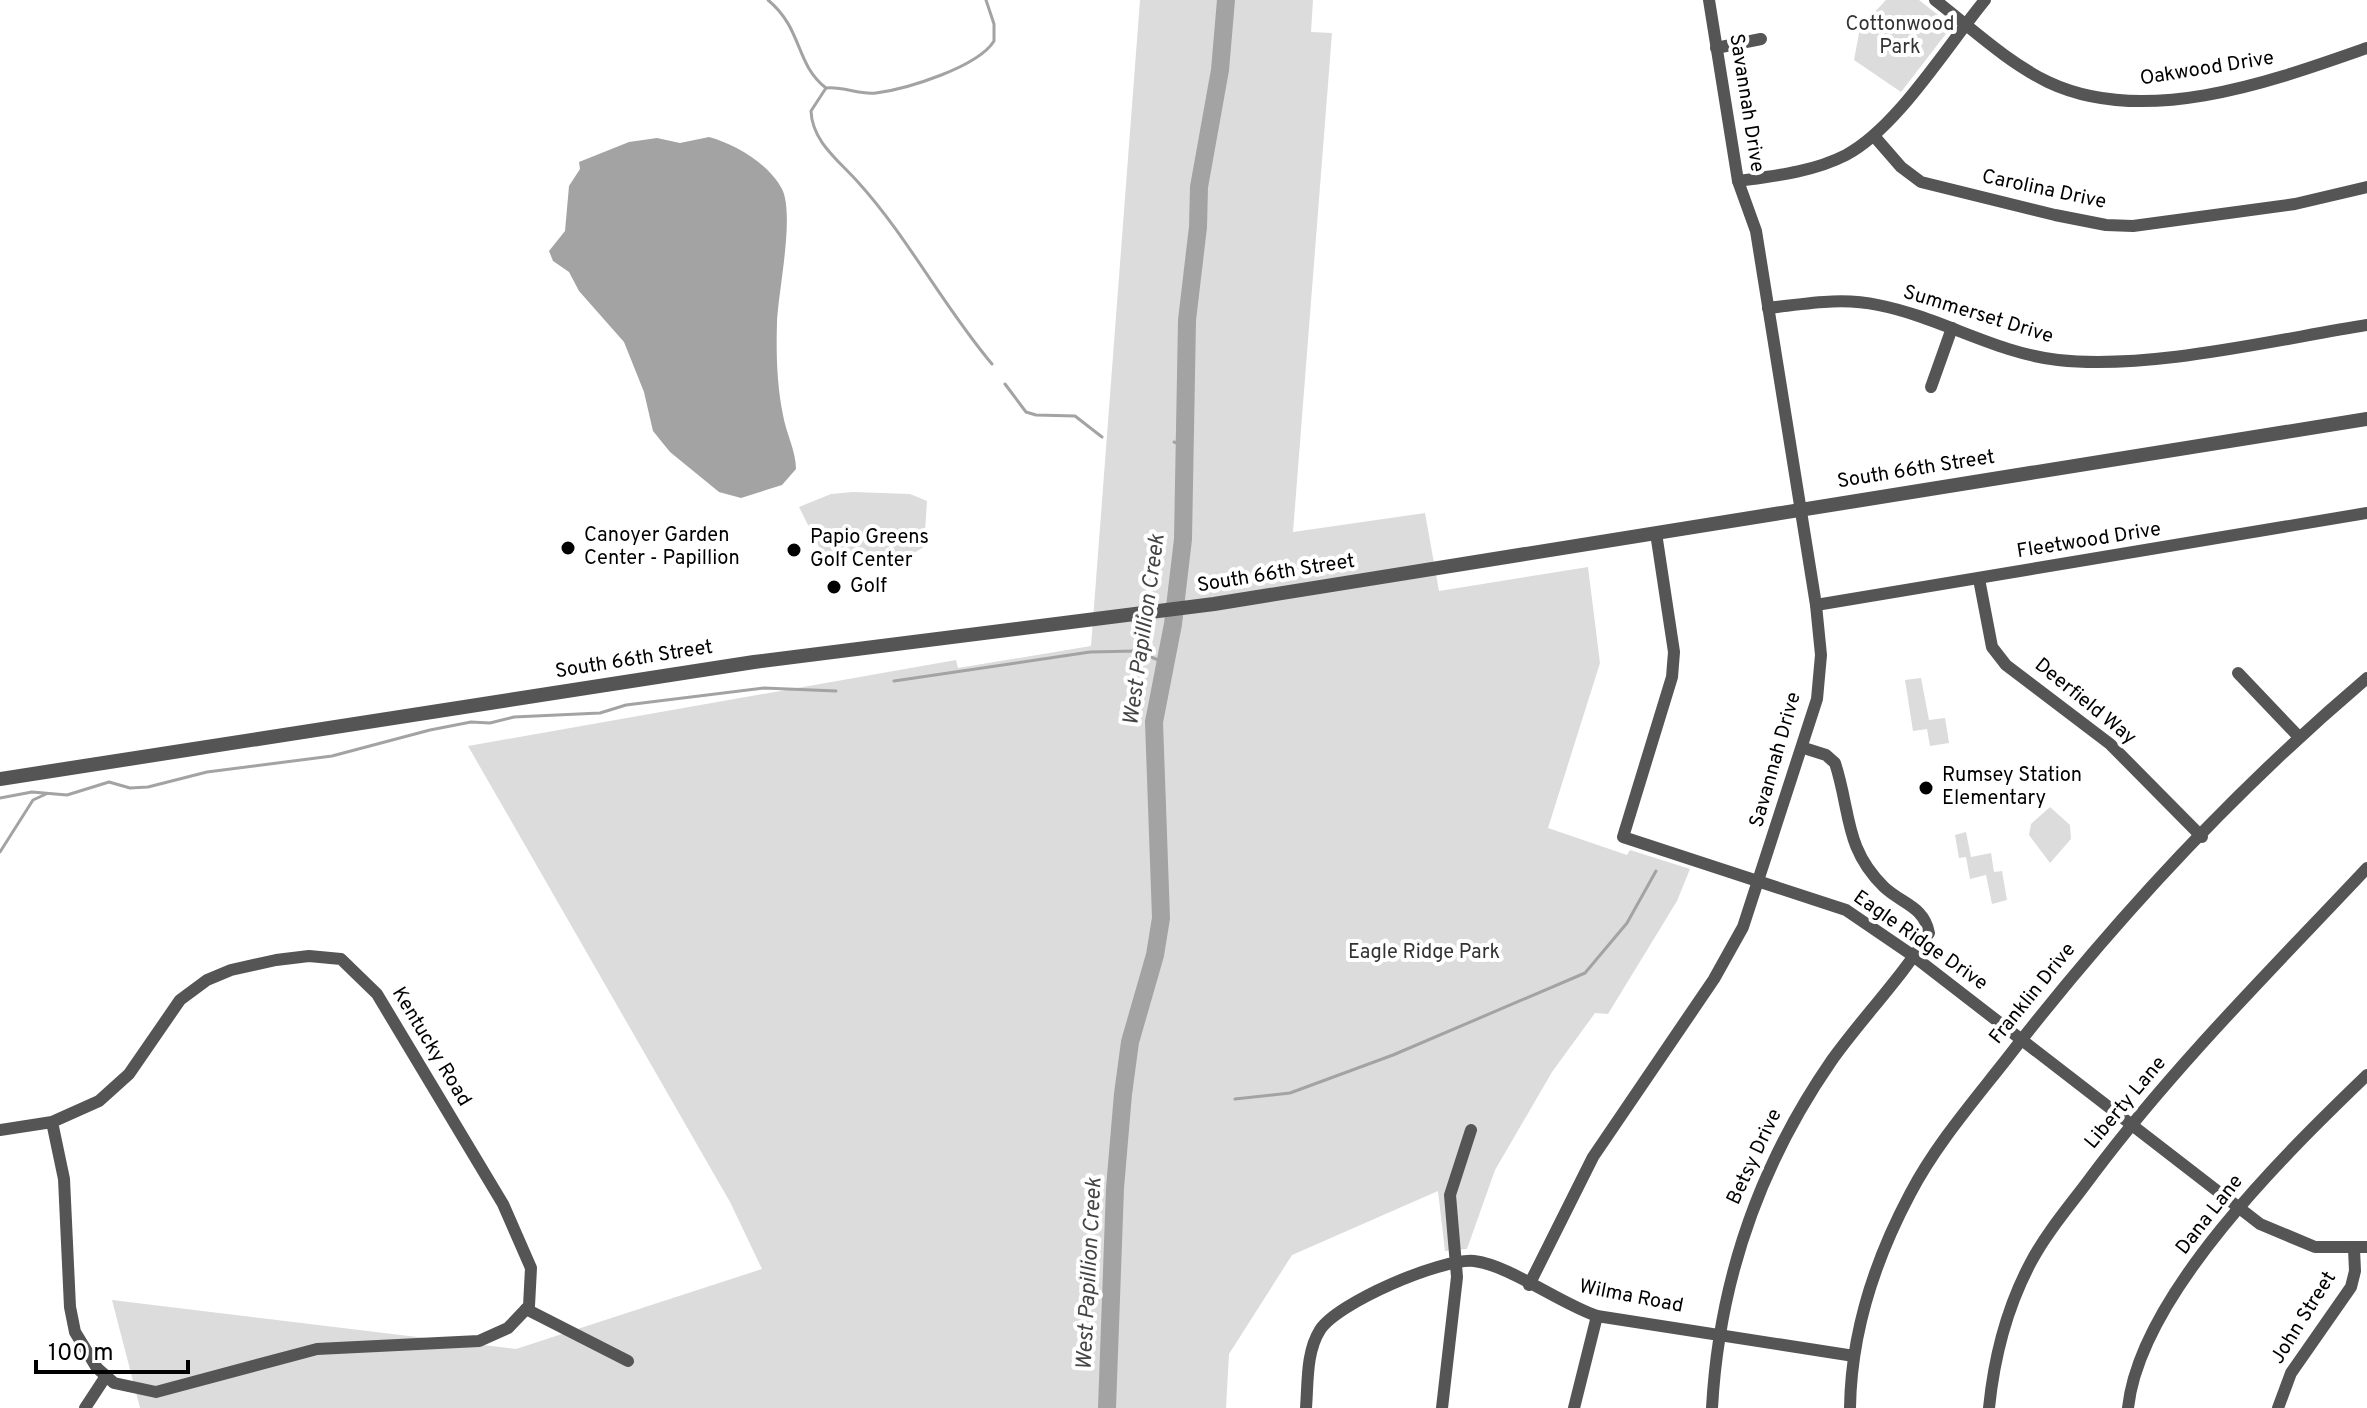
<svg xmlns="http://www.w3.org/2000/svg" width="2367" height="1408" font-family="Overpass,sans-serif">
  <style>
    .green { fill: #dcdcdc }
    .water { fill: #a3a3a3 }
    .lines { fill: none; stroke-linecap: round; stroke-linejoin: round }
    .stream { stroke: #a3a3a3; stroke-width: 3 }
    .river { stroke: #a3a3a3; stroke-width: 18 }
    .minor { stroke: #555; stroke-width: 12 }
    .tertiary { stroke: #555; stroke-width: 14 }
    .poi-dot { fill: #000; stroke: #fff; stroke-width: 3 }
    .labels { text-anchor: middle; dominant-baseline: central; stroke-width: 8; stroke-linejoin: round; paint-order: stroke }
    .park-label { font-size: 20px; fill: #333; stroke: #fff }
    .street-label { font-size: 20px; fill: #000; stroke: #fff }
    .poi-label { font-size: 20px; fill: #000; stroke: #fff; text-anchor: start }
    .water-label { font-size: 22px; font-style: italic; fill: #444; stroke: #fff }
  </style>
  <rect width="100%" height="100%" fill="#fff"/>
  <!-- green -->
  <g class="green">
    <path d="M1140,0H1313L1311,32L1332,33L1293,532L1425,513L1439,591L1588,567L1600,663L1548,828L1627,855L1630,850L1690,869L1677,901L1608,1014L1595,1013L1552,1072L1495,1170L1467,1249L1445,1251L1438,1191L1292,1255L1229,1354L1226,1408H140L112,1300L516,1349L762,1269L730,1202L468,746L956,660L958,668L1091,646Z"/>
    <path d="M1886,0H1919L1952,26L1901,92L1854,60L1860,28Z"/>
    <path d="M853,492L910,494L927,501L924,547L914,553L826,561L799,507L831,494Z"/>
    <path d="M1921,678L1929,720L1945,718L1949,743L1930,746L1927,729L1913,731L1905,680Z"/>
    <path d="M2050,807L2070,825L2071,839L2050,863L2029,835L2031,824Z"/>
    <path d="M1966,832L1971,857L1991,853L1994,872L2002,871L2007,900L1992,904L1986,875L1970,879L1966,857L1959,858L1955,835Z"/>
  </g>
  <!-- water -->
  <path class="water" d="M709,137C735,144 769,164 782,189C795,215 778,292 777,323C776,354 777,386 783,415C786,433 796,451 796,469L782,485L741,498L719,492L670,452L653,431L644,392L624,342L579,291L569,272L553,261L549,251L565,231L569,186L580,169L579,162L629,142L657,138L680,143Z"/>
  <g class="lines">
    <!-- stream -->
    <g class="stream">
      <path d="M768,0C803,29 795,64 826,88"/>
      <path d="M986,0L994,24V41C978,67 907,89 876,93C859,95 843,86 826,88L811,111C812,141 838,160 857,181C908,237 943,306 992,364"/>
      <path d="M1005,384L1026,412L1036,415L1075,416L1102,437"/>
      <path d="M1174,442L1185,446"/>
      <path d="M894,681L1090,652L1136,651L1166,663"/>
      <path d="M0,798L32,792L67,795L109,782L130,788L148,787L207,772L332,756L430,730L471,722L490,723L514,717L600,713L626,705L764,688L836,691"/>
      <path d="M0,852L33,800L46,794"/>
      <path d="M1235,1099L1290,1093L1393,1055L1585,973L1627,923L1656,871"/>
    </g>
    <!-- river -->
    <path class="river" d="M1107,1408L1115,1188L1123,1094L1130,1042L1155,955L1161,918L1154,722L1173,624L1183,539L1187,320L1198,227L1199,187L1220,70L1226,0"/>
    <!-- minor -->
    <g class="minor">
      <path d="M1935,0C1971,28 2007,62 2048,82C2145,128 2273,81 2367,48"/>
      <path d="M1716,48L1761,39"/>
      <path d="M1874,136L1901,167L1921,182L2055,215L2106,225L2133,226L2295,204L2367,187"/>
      <path d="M1738,181C1774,176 1813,172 1846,155C1897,128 1947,46 1985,0"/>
      <path d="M1768,308C1805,304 1841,297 1878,305C1940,317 1995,353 2058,360C2151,370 2273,340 2367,325"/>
      <path d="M1931,387L1952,328"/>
      <path d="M1656,533L1674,652L1672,677L1623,837L1846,910L1912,955L2260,1224L2315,1247H2367"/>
      <path d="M1979,579L1992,647L2006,665L2110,744L2202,837"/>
      <path d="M1816,605L2367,513"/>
      <path d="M2238,673L2298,736"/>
      <path d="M0,1130L52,1122L99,1101L129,1074L180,1000L207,980L231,970L276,960L309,956L341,959L377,994L503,1204L531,1268L529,1306L508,1328L479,1341L317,1349L156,1392L114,1383L97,1368L75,1332L70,1307L64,1179L52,1122"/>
      <path d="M1529,1285L1593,1157L1714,979L1743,927L1817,699L1821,655L1816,605L1756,231L1738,181L1709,0"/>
      <path d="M526,1309L628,1361"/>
      <path d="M85,1408L106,1376"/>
      <path d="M1306,1408C1308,1383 1306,1352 1320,1330C1337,1303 1441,1258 1474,1261C1509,1265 1559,1303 1597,1316L1854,1356"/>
      <path d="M1442,1408L1457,1277L1450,1195L1471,1130"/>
      <path d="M1574,1408L1597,1316"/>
      <path d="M1712,1408C1719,1281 1760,1164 1832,1060C1862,1018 1903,976 1929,933C1924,906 1902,904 1884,887C1844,848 1851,812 1835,763L1826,755L1804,748"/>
      <path d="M1850,1408C1851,1333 1875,1260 1910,1194C1935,1146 1972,1103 2005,1061C2111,924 2235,790 2367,678"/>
      <path d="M1989,1408C1994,1358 2007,1307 2031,1262C2048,1230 2073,1202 2094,1173C2176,1064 2274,967 2367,868"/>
      <path d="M2128,1408C2140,1295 2287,1152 2367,1075"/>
      <path d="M2278,1408L2291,1373L2351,1287L2355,1271L2354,1249"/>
    </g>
    <!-- tertiary -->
    <path class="tertiary" d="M0,779L754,662L1214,604L2367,419"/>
  </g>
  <!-- markers -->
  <g class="poi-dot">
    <circle cx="568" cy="548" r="8"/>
    <circle cx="794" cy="550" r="8"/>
    <circle cx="834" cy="587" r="8"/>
    <circle cx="1926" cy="788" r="8"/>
  </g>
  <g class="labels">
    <!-- park labels -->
    <g class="park-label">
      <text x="1900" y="25">Cottonwood<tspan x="1900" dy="23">Park</tspan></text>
      <text x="1424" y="953">Eagle Ridge Park</text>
    </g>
    <!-- street labels -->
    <g class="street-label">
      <text transform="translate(2207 69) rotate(-9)">Oakwood Drive</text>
      <text transform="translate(1746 103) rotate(81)">Savannah Drive</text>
      <text transform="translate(2044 190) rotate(12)">Carolina Drive</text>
      <text transform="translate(1978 315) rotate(17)">Summerset Drive</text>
      <text transform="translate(1916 470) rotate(-9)">South 66th Street</text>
      <text transform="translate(2089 541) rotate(-9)">Fleetwood Drive</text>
      <text transform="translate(1276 574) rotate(-9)">South 66th Street</text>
      <text transform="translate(634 660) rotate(-9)">South 66th Street</text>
      <text transform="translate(2085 702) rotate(39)">Deerfield Way</text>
      <text transform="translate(1776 760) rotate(-74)">Savannah Drive</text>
      <text transform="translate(1920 941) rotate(35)">Eagle Ridge Drive</text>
      <text transform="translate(2033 994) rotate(-51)">Franklin Drive</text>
      <text transform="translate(431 1047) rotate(59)">Kentucky Road</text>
      <text transform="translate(2126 1103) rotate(-50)">Liberty Lane</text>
      <text transform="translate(1755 1157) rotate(-65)">Betsy Drive</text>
      <text transform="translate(2210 1215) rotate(-52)">Dana Lane</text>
      <text transform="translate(1631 1297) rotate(11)">Wilma Road</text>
      <text transform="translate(2304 1318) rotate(-58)">John Street</text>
    </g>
    <!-- poi labels -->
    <g class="poi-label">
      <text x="584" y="536">Canoyer Garden<tspan x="584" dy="23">Center - Papillion</tspan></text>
      <text x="810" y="538">Papio Greens<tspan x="810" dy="23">Golf Center</tspan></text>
      <text x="850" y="587">Golf</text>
      <text x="1942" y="776">Rumsey Station<tspan x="1942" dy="23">Elementary</tspan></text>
    </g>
    <!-- water labels -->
    <g class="water-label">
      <text transform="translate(1145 630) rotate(-82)">West Papillion Creek</text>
      <text transform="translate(1090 1274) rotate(-87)">West Papillion Creek</text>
    </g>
  </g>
  <!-- scale -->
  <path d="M36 1360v12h152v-12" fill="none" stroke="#000000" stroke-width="4"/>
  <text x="48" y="1360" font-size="24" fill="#000000" stroke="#ffffff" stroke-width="6" paint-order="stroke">100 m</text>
</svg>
